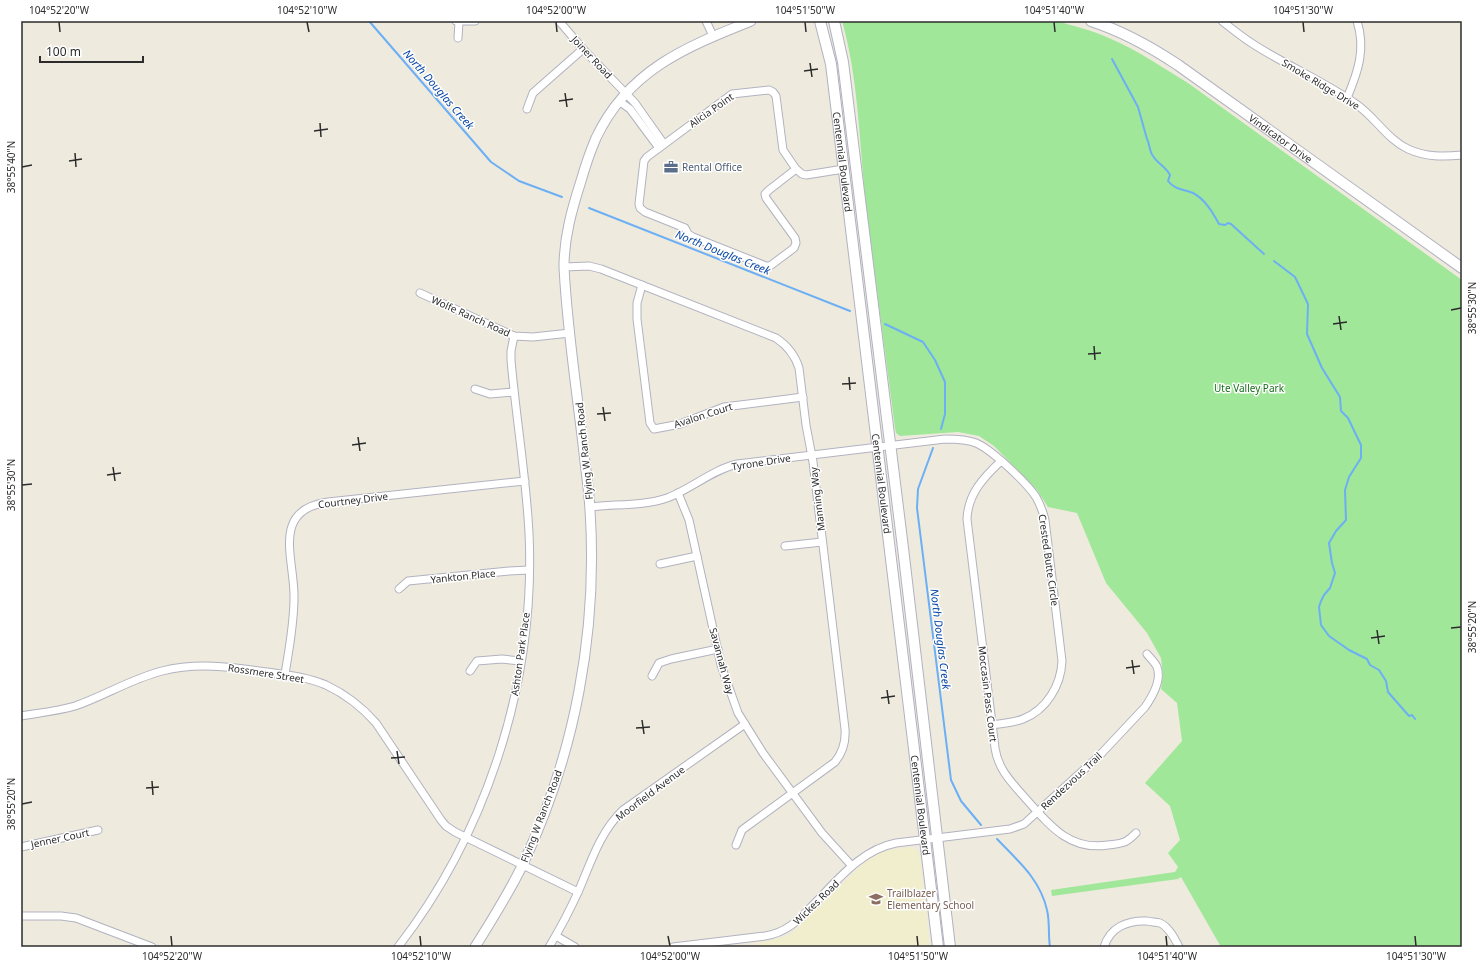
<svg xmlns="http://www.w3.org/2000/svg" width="1483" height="968" font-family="'Noto Sans',sans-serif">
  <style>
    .education { fill: #f0eecd }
    .green { fill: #a0e799 }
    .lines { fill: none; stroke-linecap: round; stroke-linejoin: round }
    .stream { stroke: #6daff4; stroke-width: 2 }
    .minor-casing { stroke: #b2b2c0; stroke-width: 9 }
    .tertiary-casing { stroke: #b2b2c0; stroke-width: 11 }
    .secondary-casing { stroke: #b2b2c0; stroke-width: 12 }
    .minor { stroke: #fff; stroke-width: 7 }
    .tertiary { stroke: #fff; stroke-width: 9 }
    .secondary { stroke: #fff; stroke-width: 10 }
    .ticks { fill: none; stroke: #2c2c2c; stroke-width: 1.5 }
    .labels { text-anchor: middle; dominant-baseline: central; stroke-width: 3; stroke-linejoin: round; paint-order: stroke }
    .street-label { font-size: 10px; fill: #2c2c2c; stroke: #fff }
    .service-label { font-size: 10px; fill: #4e5e75; stroke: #fff; text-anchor: start }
    .park-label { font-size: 10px; fill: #176e1b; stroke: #fff }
    .education-label { font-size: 10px; fill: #785e54; stroke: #fff; text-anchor: start }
    .water-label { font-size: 11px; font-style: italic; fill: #0847a5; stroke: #fff }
    .neatline { fill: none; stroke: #2c2c2c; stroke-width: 1.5 }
    .ticks-label { font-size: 10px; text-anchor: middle; fill: #2c2c2c }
  </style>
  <rect width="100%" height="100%" fill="#eeebde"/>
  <!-- education -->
  <path class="education" d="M910,847L918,851L920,857L930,947H757L756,943L782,938L792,933L869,858L884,851Z"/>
  <!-- green -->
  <path class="green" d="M842,21H1056C1074,26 1092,30 1109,38C1137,50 1162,67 1188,83L1462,280V947H1221L1181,877L1178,879L1052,896L1051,890L1175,872L1178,867L1168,853L1180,840L1170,806L1145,783L1182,741L1177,703L1161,689L1163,675L1161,658L1147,633L1106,583L1077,513L1048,507L1037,490L994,446L979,436L958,432L900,436L896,433L895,428C885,350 874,273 865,194C859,137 858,77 842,21Z"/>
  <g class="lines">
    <!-- stream -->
    <g class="stream">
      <path d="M369,21L491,162L519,181L562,197"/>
      <path d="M1112,59L1138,107L1147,139C1150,144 1149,151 1153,156C1158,164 1166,167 1170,175L1168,181C1175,190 1184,189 1193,193C1205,199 1213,213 1219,224L1225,225L1228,223L1231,224L1264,254"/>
      <path d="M589,208L850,311"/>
      <path d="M1274,261L1295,277L1308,304L1307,334L1322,368L1340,397L1341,411L1348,418L1361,445V458L1349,477L1345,490L1346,520L1336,531L1329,543L1332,563L1335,573L1330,588L1324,595L1321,601L1319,607L1321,625L1329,636L1349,650L1367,659L1370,665L1379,670L1386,681L1388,692L1409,716L1412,715L1415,719"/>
      <path d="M885,324L923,342L935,360L945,382V414L941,429"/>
      <path d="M933,448L918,489L917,508L951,780L961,801L981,825"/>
      <path d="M997,839C1018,861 1040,879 1047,910C1050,922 1048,935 1050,947"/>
    </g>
    <defs>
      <g id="minor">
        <path d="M456,21H475"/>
        <path d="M559,21L583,49L635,103L664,144"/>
        <path d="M706,21L713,36"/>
        <path d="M1222,21C1232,29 1242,37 1253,44C1287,66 1324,81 1356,104C1375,117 1387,139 1408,149C1426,157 1443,157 1462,155"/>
        <path d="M458,38L459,22"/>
        <path d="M1347,98C1358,72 1366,49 1357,21"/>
        <path d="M619,101L630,109L659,148"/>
        <path d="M527,109L533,93L583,49"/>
        <path d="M796,169L769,190L765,194L766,198L795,238L796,243L794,248L770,266H766L693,237L688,234L685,228L645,212L640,208L639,204L644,161L647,157L732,94L769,90L773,92L776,96L783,150L796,169L802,174L806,175L844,169"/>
        <path d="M564,267L589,266L601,269L776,338C788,346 795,355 799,368L806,425L813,462L845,729C846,742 843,752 835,762L742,830L736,845"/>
        <path d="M642,285L637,303V319L650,423L654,429L680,424L724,407L803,397"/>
        <path d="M420,293L514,336L533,337L570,333"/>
        <path d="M475,389L490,394L514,392"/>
        <path d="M1001,461C983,478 968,494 967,519L995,748C998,770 1013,784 1027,800C1050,826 1070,851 1108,845C1123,843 1125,844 1136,833"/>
        <path d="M678,493L689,520L721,665L738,713L763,753L822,833L852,866"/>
        <path d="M590,507C614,504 644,506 667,498C691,489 712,470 737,464L945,439C955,439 966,439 976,443C991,449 1027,483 1036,497C1040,504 1043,512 1045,520L1062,661C1061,686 1046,710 1023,719C1013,723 1002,723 992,725"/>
        <path d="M785,546L822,542"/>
        <path d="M660,564L697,556"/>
        <path d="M399,589L408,581L509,571L529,570"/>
        <path d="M470,671L477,661L502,659L520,661"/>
        <path d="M285,674C289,649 294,624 294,598C295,560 270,510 328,502L525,481"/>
        <path d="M652,676L659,663L671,659L718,649"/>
        <path d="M21,716C39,713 58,711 75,706C104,696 131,679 162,671C197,662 231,667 267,672C287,675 307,677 326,685C345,694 362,707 376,723L441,820L446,826L455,832L578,892"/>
        <path d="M21,847L98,830"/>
        <path d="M21,916H61L76,918L152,947"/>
        <path d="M556,936L575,947"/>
        <path d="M398,947C488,831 536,679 529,533C526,475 516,418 511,360V351L514,336"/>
        <path d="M549,947C560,929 570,910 579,890C591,862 600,832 623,810L745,724"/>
        <path d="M673,947L765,936C785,933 798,921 811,907C836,882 860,850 896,843L1010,829L1024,824L1099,756L1145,707C1152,697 1162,680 1157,667C1155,662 1150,658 1147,654"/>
        <path d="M1104,947C1110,927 1128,920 1147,921C1151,922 1156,922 1160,923C1169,927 1175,939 1179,947"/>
      </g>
      <path id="tertiary" d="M475,947C492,920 509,893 523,864C575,754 598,631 590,510C589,491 586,472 584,453C577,391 567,329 564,267C564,237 572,209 581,181C585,167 590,152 596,138C628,70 686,47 751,21"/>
      <g id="secondary">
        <path id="s1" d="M820,21L831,64L938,947"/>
        <path d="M834,21L843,62L903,548L950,947"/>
        <path id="s2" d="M1091,21C1122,31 1151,47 1178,65L1462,268"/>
      </g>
    </defs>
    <!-- minor casing -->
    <use href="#minor" class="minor-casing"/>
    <!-- tertiary casing -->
    <use href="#tertiary" class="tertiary-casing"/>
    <!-- secondary casing -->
    <use href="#secondary" class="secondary-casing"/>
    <!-- minor -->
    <use href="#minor" class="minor"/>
    <!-- tertiary -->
    <use href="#tertiary" class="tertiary"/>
    <!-- secondary -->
    <use href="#secondary" class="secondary"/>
  </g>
  <!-- ticks -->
  <path class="ticks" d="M59,22L60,32M307,22L309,32M556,22L557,32M805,22L806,32M1054,22L1055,32M1303,22L1304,32M810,63L812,77M804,71L818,69M565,93L567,107M559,101L573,99M320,123L321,137M314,131L328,129M75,153L76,167M69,161L82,159M22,167L32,165M1451,310L1461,308M1339,316L1341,330M1333,324L1347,322M1094,346L1095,360M1088,354L1101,353M849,377L850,390M842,384L856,383M603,407L605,421M597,414L611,413M358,437L360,451M352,445L366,443M113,467L115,481M107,475L121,473M22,485L32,484M1451,628L1461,627M1377,630L1379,644M1371,638L1385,636M1132,660L1134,674M1126,668L1140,666M887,690L889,704M881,698L895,696M642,720L644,734M636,728L650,727M397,751L399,764M391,758L405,757M152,781L153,795M146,788L159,787M22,804L32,802M171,936L172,946M420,936L421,946M668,936L670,946M917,936L918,946M1166,936L1167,946M1415,936L1416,946"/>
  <!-- icons -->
  <defs>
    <symbol id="office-bare" viewBox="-9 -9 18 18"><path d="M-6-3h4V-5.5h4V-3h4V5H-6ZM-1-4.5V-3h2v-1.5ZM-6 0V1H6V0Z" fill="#5c6f8a" stroke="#fff" stroke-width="2.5" paint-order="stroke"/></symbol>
    <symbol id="school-bare" viewBox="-9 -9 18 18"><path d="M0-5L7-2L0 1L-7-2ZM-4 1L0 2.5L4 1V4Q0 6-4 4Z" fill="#8d6e63" stroke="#fff" stroke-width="2.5" paint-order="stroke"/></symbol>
  </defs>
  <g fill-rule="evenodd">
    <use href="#office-bare" x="661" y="157" width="20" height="20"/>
    <use href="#school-bare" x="866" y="889" width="20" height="20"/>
  </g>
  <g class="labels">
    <!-- street labels -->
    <g class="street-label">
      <text transform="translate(592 57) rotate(47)">Joiner Road</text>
      <text transform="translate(1321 84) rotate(31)">Smoke Ridge Drive</text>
      <text transform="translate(711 110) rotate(-35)">Alicia Point</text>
      <text stroke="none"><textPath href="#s2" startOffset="224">Vindicator Drive</textPath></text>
      <text stroke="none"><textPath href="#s1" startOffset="143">Centennial Boulevard</textPath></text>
      <text transform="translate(471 316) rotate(24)">Wolfe Ranch Road</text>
      <text transform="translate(703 415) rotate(-18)">Avalon Court</text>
      <text transform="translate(584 451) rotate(-96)">Flying W Ranch Road</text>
      <text transform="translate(761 462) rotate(-9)">Tyrone Drive</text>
      <text stroke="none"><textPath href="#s1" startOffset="467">Centennial Boulevard</textPath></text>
      <text transform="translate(817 499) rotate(-97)">Manning Way</text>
      <text transform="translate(353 500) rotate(-7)">Courtney Drive</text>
      <text transform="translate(1049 560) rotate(82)">Crested Butte Circle</text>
      <text transform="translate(463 576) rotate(-6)">Yankton Place</text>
      <text transform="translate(520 654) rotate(-82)">Ashton Park Place</text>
      <text transform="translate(722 661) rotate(75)">Savannah Way</text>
      <text transform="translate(266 673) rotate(9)">Rossmere Street</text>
      <text transform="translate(988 694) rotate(83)">Moccasin Pass Court</text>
      <text transform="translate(1071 781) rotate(-43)">Rendezvous Trail</text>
      <text transform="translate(650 793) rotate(-37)">Moorfield Avenue</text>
      <text stroke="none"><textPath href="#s1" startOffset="791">Centennial Boulevard</textPath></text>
      <text transform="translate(541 816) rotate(-69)">Flying W Ranch Road</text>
      <text transform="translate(60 838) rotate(-12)">Jenner Court</text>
      <text transform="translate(816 902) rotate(-44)">Wickes Road</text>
    </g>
    <!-- service labels -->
    <g class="service-label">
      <text x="682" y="167">Rental Office</text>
    </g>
    <!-- park labels -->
    <g class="park-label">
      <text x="1249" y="388">Ute Valley Park</text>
    </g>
    <!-- education labels -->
    <g class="education-label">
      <text x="887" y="893">Trailblazer<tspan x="887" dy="12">Elementary School</tspan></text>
    </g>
    <!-- water labels -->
    <g class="water-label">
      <text transform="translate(439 89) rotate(49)">North Douglas Creek</text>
      <text transform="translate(723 252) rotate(22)">North Douglas Creek</text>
      <text transform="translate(941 639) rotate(83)">North Douglas Creek</text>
    </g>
  </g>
  <!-- border -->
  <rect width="1483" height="968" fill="none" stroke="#ffffff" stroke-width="44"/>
  <!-- scale -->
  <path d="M40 56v6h103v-6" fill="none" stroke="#2c2c2c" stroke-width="2"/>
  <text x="46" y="56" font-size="12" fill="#2c2c2c" stroke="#ffffff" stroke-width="3" paint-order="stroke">100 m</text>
  <rect x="22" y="22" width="1439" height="924" class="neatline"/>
  <g class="ticks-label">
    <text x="59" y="14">104°52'20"W</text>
    <text x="307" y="14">104°52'10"W</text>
    <text x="556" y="14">104°52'00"W</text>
    <text x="805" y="14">104°51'50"W</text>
    <text x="1054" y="14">104°51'40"W</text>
    <text x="1303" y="14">104°51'30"W</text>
    <text transform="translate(11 167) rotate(-90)" y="4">38°55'40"N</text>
    <text transform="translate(1472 308) rotate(-90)" y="4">38°55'30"N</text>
    <text transform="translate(11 485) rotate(-90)" y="4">38°55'30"N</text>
    <text transform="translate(1472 627) rotate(-90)" y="4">38°55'20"N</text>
    <text transform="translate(11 804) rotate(-90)" y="4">38°55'20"N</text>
    <text x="172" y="960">104°52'20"W</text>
    <text x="421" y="960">104°52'10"W</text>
    <text x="670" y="960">104°52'00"W</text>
    <text x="918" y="960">104°51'50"W</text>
    <text x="1167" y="960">104°51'40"W</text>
    <text x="1416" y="960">104°51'30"W</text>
  </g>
</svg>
